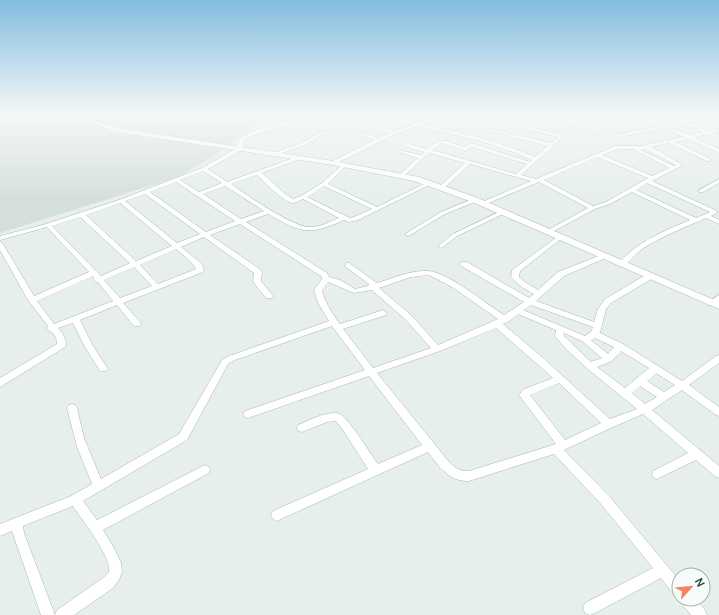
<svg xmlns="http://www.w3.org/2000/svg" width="719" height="615" font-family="Manrope,sans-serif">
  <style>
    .built { fill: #d4dfda }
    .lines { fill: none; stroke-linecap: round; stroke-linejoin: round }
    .minor-casing { stroke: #a8b8b2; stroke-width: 1 }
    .tertiary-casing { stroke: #a8b8b2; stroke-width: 1 }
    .minor { fill: #fff; fill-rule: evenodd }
    .tertiary { fill: #fff; fill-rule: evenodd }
  </style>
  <rect width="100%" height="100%" fill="#e6efeb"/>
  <!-- built -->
  <path class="built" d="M0,116H269L217,154L178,177L0,233Z"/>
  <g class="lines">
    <defs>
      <g id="minor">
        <path d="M315,116H321L269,130L250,137L244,141L242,150L208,169L227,182L296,157H300V159L262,173L285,194L293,199L301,196L322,183L344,163L346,164V166L328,184L377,207L428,182L433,183L358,220L349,222L344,220C309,236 301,233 268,214L246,222L327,273L329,277L340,280L355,289L368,286L369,284L346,267L345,265L346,263H349L377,283C393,278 411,270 428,271C448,272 486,304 504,315L524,302L461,266L460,264L461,262H467L529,298L534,294C525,289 518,285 511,277L512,270L560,235L563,237L562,238L520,271L519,277L525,282L538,290L558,272L601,255H604L608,257L564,276L536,301L594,322L598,309L605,299L647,274H653L654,276L653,278L611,303L606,309L600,333L623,344L682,381L716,356L719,355V363L689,385L719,407V416L716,415L682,390L652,410L719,466V478L715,476L696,460L661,477L657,479L653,477L652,474L653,471L688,453L643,414L613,427L564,450L609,496L679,580V597L674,595L661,578L595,613L590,615L585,613L583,608L585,603L653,568L601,504L554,454L469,481C449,482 439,466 428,452L281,519L277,521L273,519L271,515L273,511L368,469L343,430L336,421L327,422L302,432L298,431L297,428L298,425C310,420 324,412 337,413C347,414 371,455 378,464L422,445L369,376L248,418L245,417L243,414L245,411L365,370L332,326L235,360L228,364L187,440L83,501L97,520L201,467L205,465L209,467L210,470L209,473L103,530L115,550L121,563L122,572L119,580L113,588L74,615H55L57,610L103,578L109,572C112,557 82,520 73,506L23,526L24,533L55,615H41L12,531L0,536V524L71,496L92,484L77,447L67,408L69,405L72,404L75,405L77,408L84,438L101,479L179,434L222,360L229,356L329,321L318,303L314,290L322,279L321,276L240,224L210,235L261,270L262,272L261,281L273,296L272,298H266L254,283L253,281L254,273L204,237L181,247L202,264L204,270L203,272L123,303L140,322L141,324L140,326H134L117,305L80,320L93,346L108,369L106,371H100L85,347L73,323L58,328C63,334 68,340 65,347L0,387V378L57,344C57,338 54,332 48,330L47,328L48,326L28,300L0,250V242L3,244L34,296L89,272L47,227L0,240V236L46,224L119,200L202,168L237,148C238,145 238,142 240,139C251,127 298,120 315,116ZM203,171L222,183L199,192L180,180ZM257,175C264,181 284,203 293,203C296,203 300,200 303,199L339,218C330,222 320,227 310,227C292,227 247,195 231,184ZM176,182L235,221L206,232L150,192ZM225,186L264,211L241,219L203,194ZM324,186L372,209L354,217L350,218L307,197ZM145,194L200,234L177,243L125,201ZM120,203L172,246L136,261L86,215ZM80,217L130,263L101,276L52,226ZM176,249C183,255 192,261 196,269L158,284L140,265ZM134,267L152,286L120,298L104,280ZM429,275L452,287L498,319L438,345L411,315L379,288L411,277ZM93,276L95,282H98L113,301L54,324L37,301ZM328,282L354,293L372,290L405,319L431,348L373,368L343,329L386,315L387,313L383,310L340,324C332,313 325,303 322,290ZM531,305L593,327L591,332L585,336L523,310ZM518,314L556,330L555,336L566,349L589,370L637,409L610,419L543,358L503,324L508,322ZM496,328L553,378L524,389L519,395L556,444L469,471C455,472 449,462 441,452L377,373L440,351ZM564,333L582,341L602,358L591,362L563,335ZM595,338L614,347L608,354L591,340ZM621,351L649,368L625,388L597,367L612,361ZM656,373L675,385L664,392L647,381ZM559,383L601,423L565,440L530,395ZM640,386L657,397L645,404L632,393Z"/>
        <path d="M388,116L418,123L424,121L410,117V116C416,116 421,118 427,118C432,119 437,116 443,116V117L423,124C461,133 499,141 535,157L548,146L459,123L461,122L551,143L558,137L476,116H482L563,135V137C549,151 535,162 521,175L536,179L615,146H641L684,137L665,128L615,138L607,134L609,133L616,135L660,126L644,119L611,126L609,125V124L639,118L637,116H642L666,125L679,122L668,117V116H673L692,124L719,118V120L696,126L709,131L719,129V131L713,133L719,135V138L708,134L694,137L719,149V153L688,139L675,142L711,159V161H707L669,143L651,147L683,165L652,181L717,211V213L711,216L719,220V224L706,218C686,227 662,236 642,249C636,253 627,265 622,267L618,265L619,263C638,241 664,231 690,220L632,192L610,204L595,209L550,233H546V231L588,208L539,182L486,204H482V202L531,181L470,164L444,188H440V186L465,163L429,153L403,177H399V175L418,158L399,152V150L421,155L424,152L404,146V144L406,143L427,149C443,135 445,141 464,147L471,143L530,162L532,160L516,153L481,141L418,126L396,134L335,164H331V162L375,140L341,129V127L379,138L390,133L370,127V125L394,131L413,125L388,118ZM684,124L703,132L689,135L670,127ZM441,143L465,151L472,147L527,164L516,174L432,150ZM618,149H633L669,168L652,176L602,155ZM645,149L676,165L674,166L640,150ZM597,157L648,178L606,202L593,206L544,180ZM647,183L710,212L696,218L636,190Z"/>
        <path d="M516,116C522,115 527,118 533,116L535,117L533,119L563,126L579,116L581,117V118L568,127L599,135L597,136L527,120Z"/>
        <path d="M323,131L327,132L305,145L276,155L271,154L301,143Z"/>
        <path d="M719,179V183L703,192H699L698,191Z"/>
        <path d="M475,198L477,199V201L445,214L410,235L408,236L405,234L441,212Z"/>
        <path d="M503,210L506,212L505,213L457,236L443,247L441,248L438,246L453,234Z"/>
        <path d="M719,295V302L714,305H708L707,303Z"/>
        <path d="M680,599H696L705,610L707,615H691L682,604Z"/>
      </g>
      <path id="tertiary" d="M71,116H79L118,128L333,161L419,177L478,198L719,302V309L472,202L414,181L333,165L117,132Z"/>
    </defs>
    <!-- minor casing -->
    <use href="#minor" class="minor-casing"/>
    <!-- tertiary casing -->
    <use href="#tertiary" class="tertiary-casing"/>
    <!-- minor -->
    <use href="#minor" class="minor"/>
    <!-- tertiary -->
    <use href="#tertiary" class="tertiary"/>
  </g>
  <!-- sky -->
  <linearGradient id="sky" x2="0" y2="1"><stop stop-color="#84bce0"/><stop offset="0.57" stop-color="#f4f8f6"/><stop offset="1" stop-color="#f4f8f6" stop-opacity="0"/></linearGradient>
  <rect width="719" height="202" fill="url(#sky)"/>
  <!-- north arrow -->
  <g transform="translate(691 587) rotate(63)"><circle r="19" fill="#f7fbf9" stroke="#a3b1ad"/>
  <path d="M0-3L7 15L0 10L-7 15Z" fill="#f4845f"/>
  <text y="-6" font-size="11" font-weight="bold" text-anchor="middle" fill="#24423a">N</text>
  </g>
</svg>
